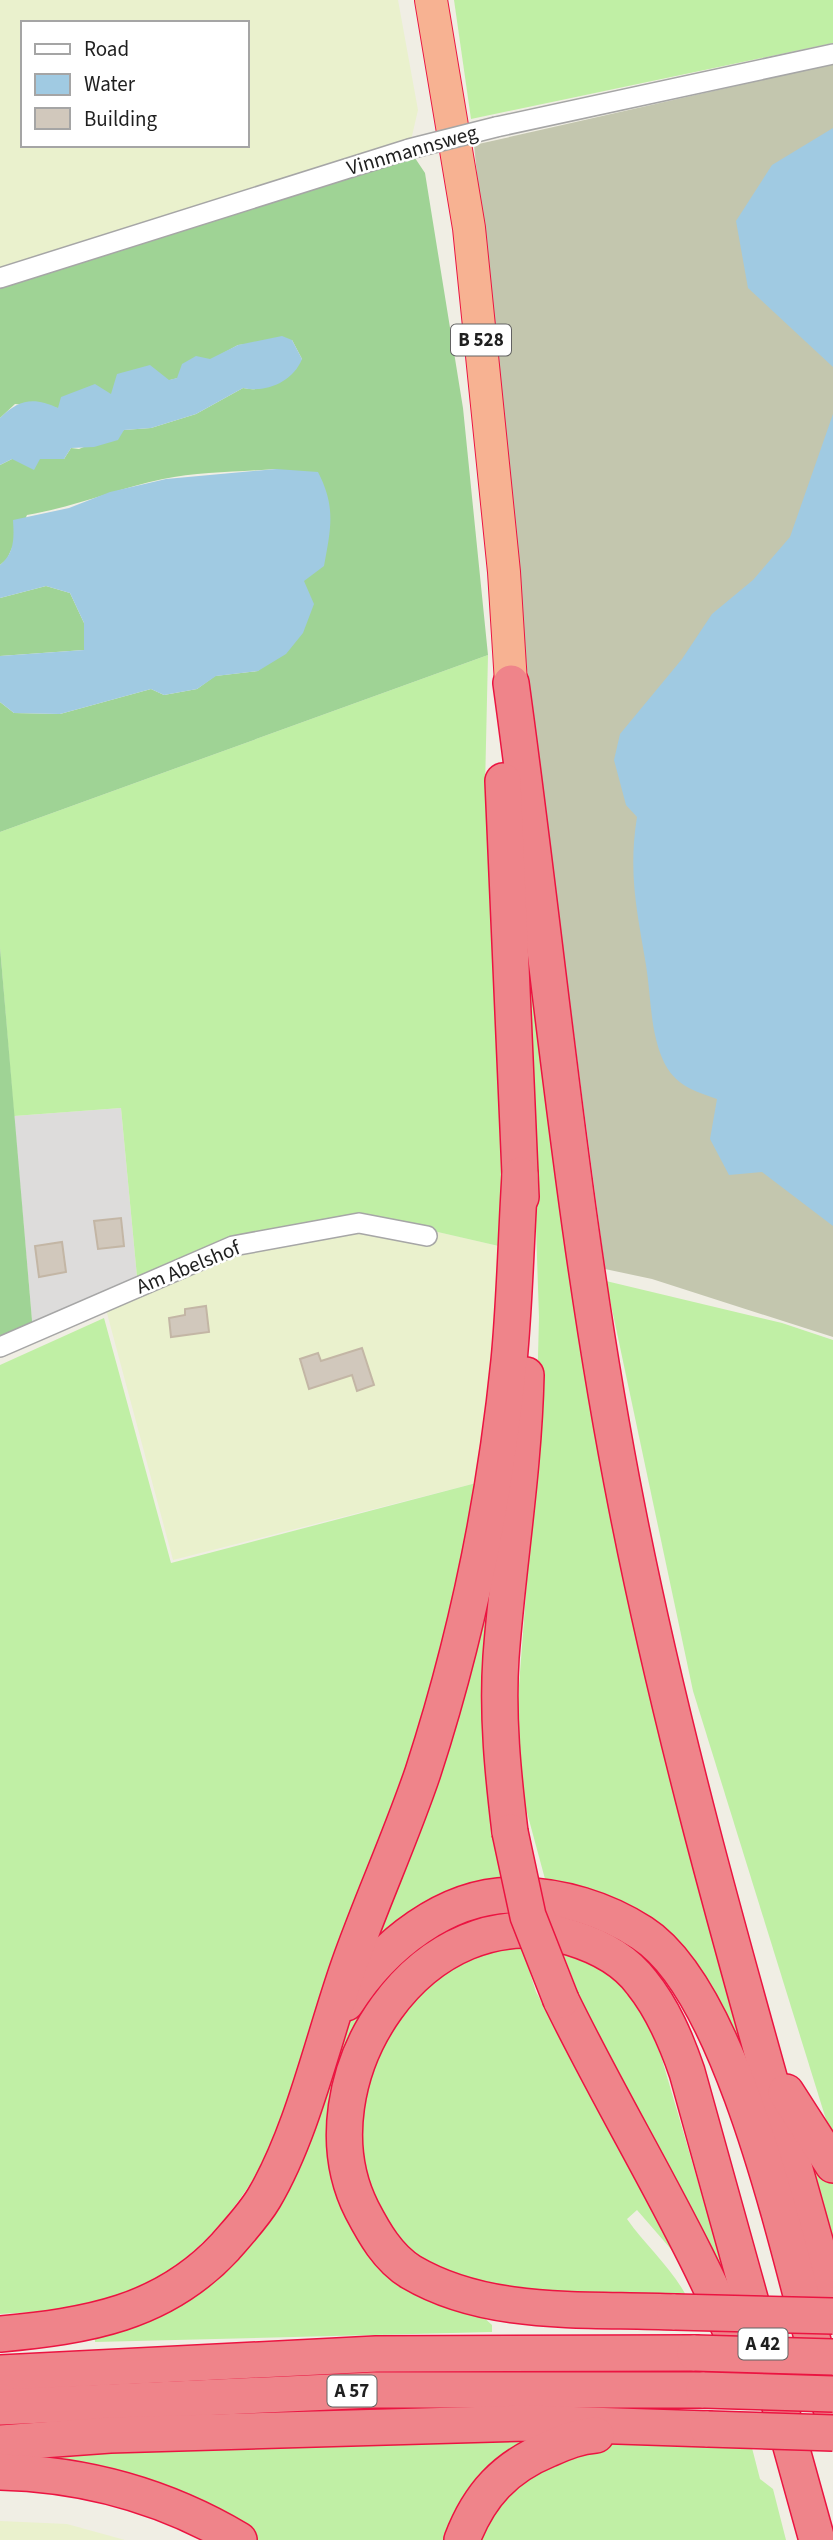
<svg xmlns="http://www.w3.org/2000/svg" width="833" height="2540" font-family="'Source Sans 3',sans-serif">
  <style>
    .residential { fill: #dddcdb }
    .construction { fill: #c3c6ae }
    .farmland { fill: #eaf1cd; fill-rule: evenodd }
    .grass { fill: #c0efa5 }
    .forest { fill: #9fd395 }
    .water { fill: #a0cae2 }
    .building { fill: #d1c8bc; stroke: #c3b6a5; stroke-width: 2 }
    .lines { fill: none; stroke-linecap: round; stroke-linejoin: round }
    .minor-casing { stroke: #a6a6a6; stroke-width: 22 }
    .trunk-casing { stroke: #eb1441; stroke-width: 34 }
    .motorway-casing { stroke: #eb1441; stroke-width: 38 }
    .minor { stroke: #fff; stroke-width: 19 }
    .trunk { stroke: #f7b292; stroke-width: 32 }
    .motorway { stroke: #ef848a; stroke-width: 35 }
    .minor-bridge-casing { stroke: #a6a6a6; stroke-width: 22; stroke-linecap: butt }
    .motorway-bridge-casing { stroke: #eb1441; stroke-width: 38; stroke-linecap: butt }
    .minor-bridge { stroke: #fff; stroke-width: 19 }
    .motorway-bridge { stroke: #ef848a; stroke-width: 35 }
    .labels { text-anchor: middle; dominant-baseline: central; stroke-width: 5; stroke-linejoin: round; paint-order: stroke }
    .shield { fill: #fff; stroke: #626262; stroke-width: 2 }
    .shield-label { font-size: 19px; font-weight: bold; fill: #1f1f1f }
    .street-label { font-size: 21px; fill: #1f1f1f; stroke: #fff }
  </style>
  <rect width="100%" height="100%" fill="#f0eee4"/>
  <!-- residential -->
  <path class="residential" d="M121,1108L138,1287L33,1332L14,1116Z"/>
  <!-- construction -->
  <path class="construction" d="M833,64V1337L652,1279L605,1269L531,709L474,145Z"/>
  <!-- farmland -->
  <g class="farmland">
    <path d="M0,0H398L418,110L409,149L0,278ZM23,23H247V145H23Z"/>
    <path d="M359,1223L429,1230L503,1247L480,1482L173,1560L104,1302L233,1246Z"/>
    <path d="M0,2521L67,2524L125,2540H0Z"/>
  </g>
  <!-- grass -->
  <g class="grass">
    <path d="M454,0H833V43L471,119Z"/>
    <path d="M488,655L485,788L504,1196L503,1247L429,1230L359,1223L233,1246L138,1287L121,1108L14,1116L0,947V832Z"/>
    <path d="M526,930L540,1040L785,2186L719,2015L572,1885L545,1879L522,1794L517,1712L535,1474L539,1317Z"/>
    <path d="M606,1281L782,1323L833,1340V2142L693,1691Z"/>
    <path d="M104,1318L171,1563L480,1482L441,1654L400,1791L274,2141C238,2217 173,2290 86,2306C58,2312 28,2312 0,2314V1365Z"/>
    <path d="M489,1568L509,1887L359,1968Z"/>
    <path d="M508,1904L513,1918L388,1991L341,2187L492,2325V2332L95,2342V2337L205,2285L345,2030L374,1984L434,1928Z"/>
    <path d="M519,1938L536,1992L683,2263L637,2210L627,2219C646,2246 671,2267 687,2297L512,2293L434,2271L388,2234L354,2149L372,2053L440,1965Z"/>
    <path d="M559,1943L613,1970L642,2011L661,2056L732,2298L576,1994L578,1992Z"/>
    <path d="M794,2120L833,2177V2262Z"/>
    <path d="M538,2440L453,2540H253L0,2459L250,2446Z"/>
    <path d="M623,2442L752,2448L760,2479L773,2489L786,2540H479C491,2517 503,2496 523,2479C541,2462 598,2445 623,2442Z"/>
  </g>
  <!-- forest -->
  <g class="forest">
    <path d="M409,149L425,173L463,408L488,655L0,832V702L14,713L60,714L151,689L164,695L197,689L215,676L258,671L304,581L276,469C239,472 199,472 163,479C116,489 74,507 27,515L7,559L0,565V465L12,459H64L71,448L79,449L124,430L151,428L196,414L243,388C268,394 283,375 302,359L292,340L238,345L178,378L58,408L15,404L0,418V278Z"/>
    <path d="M46,586L70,593L84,623V650L0,656V598Z"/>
    <path d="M0,947L33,1332L0,1347Z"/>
  </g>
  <!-- water -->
  <g class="water">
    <path d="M833,128V367L748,288L736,221L772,165Z"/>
    <path d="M282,336L292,340L302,359C293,382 266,393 243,388L196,414L151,428L124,430L118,440L94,447L71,448L64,459H40L34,470L12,459L0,465V418C19,399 34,397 58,408L61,397L95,384L111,394L117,374L150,365L169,380L177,378L182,364L196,356L210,359L238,345Z"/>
    <path d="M833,414V1226L762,1172L729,1175L710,1139L717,1099C694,1091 674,1085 663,1060C650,1031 651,996 646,965C637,911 628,873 637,817L626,805L614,760L620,734L682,659L712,614L753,580L790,537Z"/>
    <path d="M276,469L318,472C336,507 331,528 324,566L304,581L314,604L303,633L286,654L258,671L216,676L197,689L164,695L151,689L60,714L14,713L0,702V656L84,650V623L70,593L46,586L0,598V565C15,553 14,537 13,520L69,508L110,492L166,479Z"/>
  </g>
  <!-- building -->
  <g class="building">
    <path d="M121,1218L124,1246L98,1249L94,1221Z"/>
    <path d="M62,1242L66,1272L39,1277L35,1246Z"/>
    <path d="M206,1306L209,1332L171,1337L169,1318L185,1315V1309Z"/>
    <path d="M362,1348L374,1385L357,1391L352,1375L309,1389L300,1359L318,1353L321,1361Z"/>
  </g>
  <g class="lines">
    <defs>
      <g id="minor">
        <path d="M496,127L833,54"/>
        <path d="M0,278L409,149"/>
        <path d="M0,1347L233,1246L359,1223L427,1236"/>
      </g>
      <path id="trunk" d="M431,0L469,228L504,572L511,683"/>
      <g id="motorway">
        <path d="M511,683C549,958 573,1235 627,1508C680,1778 760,2041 833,2306"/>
        <path d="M503,781L521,1197"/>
        <path d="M510,1832C503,1774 497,1716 501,1657C508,1563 524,1470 526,1375"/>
        <path d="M561,2000C623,2127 701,2248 751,2381"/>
        <path d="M346,2003C382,1946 446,1894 517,1895C561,1896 605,1909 642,1933C742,1997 798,2300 833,2415"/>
        <path d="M786,2092L833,2165"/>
        <path d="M675,2312C587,2308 489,2318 411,2272C388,2258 374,2233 362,2210C297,2082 423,1889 572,1938C598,1946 625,1960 642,1983C663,2009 676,2040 687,2072L817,2540"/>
        <path d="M0,2334C86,2326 163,2314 225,2247C238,2232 254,2215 264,2198C303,2132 323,2039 349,1965C372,1900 401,1837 423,1772C466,1640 495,1499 509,1361C515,1299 516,1237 520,1175"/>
        <path d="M0,2373L376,2354L695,2353"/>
        <path d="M0,2407L374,2390H704"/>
        <path d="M0,2443L110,2435L528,2423L708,2429"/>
        <path d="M0,2472C86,2474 165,2496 239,2540"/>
        <path d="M462,2540C479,2495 505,2467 549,2449C565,2442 579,2436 596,2435"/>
      </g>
    </defs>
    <!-- minor casing -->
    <use href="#minor" class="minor-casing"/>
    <!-- trunk casing -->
    <use href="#trunk" class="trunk-casing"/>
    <!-- motorway casing -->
    <use href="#motorway" class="motorway-casing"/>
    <!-- minor -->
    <use href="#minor" class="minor"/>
    <!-- trunk -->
    <use href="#trunk" class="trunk"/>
    <!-- motorway -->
    <use href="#motorway" class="motorway"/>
    <defs>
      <path id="minor-bridge" d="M409,149L496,127"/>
      <g id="motorway-bridge">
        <path d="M510,1832L528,1916L561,2000"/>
        <path d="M675,2312L833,2316"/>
        <path d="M695,2353L833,2357"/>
        <path d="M704,2390L833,2394"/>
        <path d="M708,2429L833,2433"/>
      </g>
    </defs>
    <!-- minor-bridge casing -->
    <use href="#minor-bridge" class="minor-bridge-casing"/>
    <!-- motorway-bridge casing -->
    <use href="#motorway-bridge" class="motorway-bridge-casing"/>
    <!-- minor-bridge -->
    <use href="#minor-bridge" class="minor-bridge"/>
    <!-- motorway-bridge -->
    <use href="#motorway-bridge" class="motorway-bridge"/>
  </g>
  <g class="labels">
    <!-- shield labels -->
    <g class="shield">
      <rect x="451" y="324.5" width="60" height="31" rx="5"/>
      <rect x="738.5" y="2328.5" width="49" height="31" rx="5"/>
      <rect x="327.5" y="2375.5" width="49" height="31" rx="5"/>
    </g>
    <g class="shield-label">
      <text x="481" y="340">B 528</text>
      <text x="763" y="2344">A 42</text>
      <text x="352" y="2391">A 57</text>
    </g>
    <!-- street labels -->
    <g class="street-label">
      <text transform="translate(412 150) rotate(-16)">Vinnmannsweg</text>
      <text transform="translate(188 1267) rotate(-22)">Am Abelshof</text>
    </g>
  </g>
  <!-- legend -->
  <rect x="21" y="21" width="228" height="126" fill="#ffffff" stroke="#a5a5a5" stroke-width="2"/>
  <rect x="35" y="44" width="35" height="10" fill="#ffffff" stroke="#a5a5a5" stroke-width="2"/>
  <text x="84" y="56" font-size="21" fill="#1f1f1f">Road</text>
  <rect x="35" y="74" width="35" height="21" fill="#a0cae2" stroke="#a5a5a5" stroke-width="2"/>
  <text x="84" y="91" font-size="21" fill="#1f1f1f">Water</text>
  <rect x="35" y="108" width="35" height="21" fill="#d1c8bc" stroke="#a5a5a5" stroke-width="2"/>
  <text x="84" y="126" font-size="21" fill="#1f1f1f">Building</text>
</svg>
